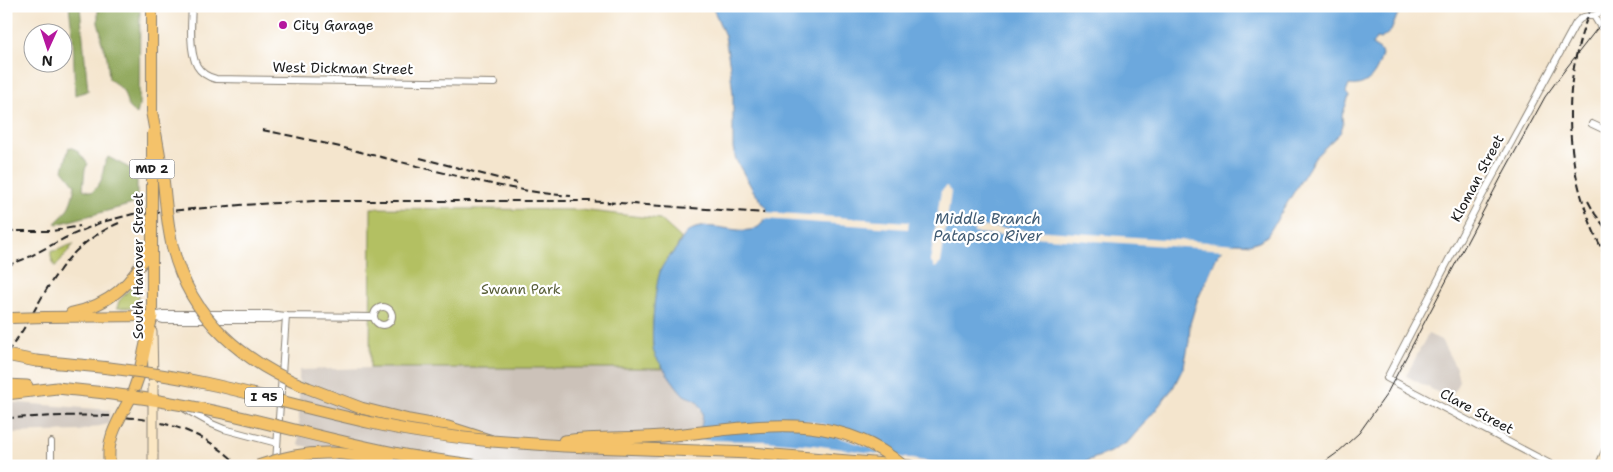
<svg xmlns="http://www.w3.org/2000/svg" width="1613" height="472" font-family="'Shantell Sans',sans-serif">
  <style>
    .industrial { fill: #ccc2b9 }
    .green { fill: #b3c062; stroke: #686e3f }
    .forest { fill: #8ea658; stroke: #55613a }
    .water { fill: #6ca8dd; stroke: #44627c }
    .pier { fill: #f4e5cd }
    .lines { fill: none; stroke-linecap: round; stroke-linejoin: round }
    .street-casing { stroke: #888074; stroke-width: 8 }
    .secondary-casing { stroke: #888074; stroke-width: 11 }
    .primary-casing { stroke: #888074; stroke-width: 12 }
    .highway-casing { stroke: #888074; stroke-width: 13 }
    .street { stroke: #fff; stroke-width: 6 }
    .secondary { stroke: #fbe7c3; stroke-width: 9 }
    .primary { stroke: #f4c26a; stroke-width: 10 }
    .highway { stroke: #f4c26a; stroke-width: 11 }
    .tram { stroke: #1c1c1c; stroke-width: 1 }
    .rail { stroke: #1c1c1c; stroke-width: 2; stroke-dasharray: 8 4; stroke-linecap: butt }
    .secondary-bridge-casing { stroke: #888074; stroke-width: 11; stroke-linecap: butt }
    .primary-bridge-casing { stroke: #888074; stroke-width: 12; stroke-linecap: butt }
    .highway-bridge-casing { stroke: #888074; stroke-width: 13; stroke-linecap: butt }
    .secondary-bridge { stroke: #fbe7c3; stroke-width: 9 }
    .primary-bridge { stroke: #f4c26a; stroke-width: 10 }
    .highway-bridge { stroke: #f4c26a; stroke-width: 11 }
    .poi-dot { fill: #b5179e; stroke: #fff; stroke-width: 2 }
    .labels { text-anchor: middle; dominant-baseline: central; stroke-width: 4.5; stroke-linejoin: round; paint-order: stroke }
    .shield { fill: #fff; stroke: #606060; stroke-width: 1 }
    .shield-label { font-size: 12px; font-weight: bold; fill: #1c1c1c }
    .poi-label { font-size: 14px; fill: #1c1c1c; stroke: #fff; text-anchor: start }
    .street-label { font-size: 14px; fill: #1c1c1c; stroke: #fff }
    .park-label { font-size: 14px; fill: #585e38; stroke: #fff }
    .water-label { font-size: 15px; font-style: italic; fill: #405b73; stroke: #fff }
  </style>
  <rect width="100%" height="100%" fill="#fff"/>
  <filter id="ink" filterUnits="userSpaceOnUse"><feTurbulence type="fractalNoise" baseFrequency=".02" numOctaves="2"/><feDisplacementMap in="SourceGraphic" scale="10" xChannelSelector="R" yChannelSelector="G"/><feConvolveMatrix kernelMatrix="1 2 1 2 8 2 1 2 1" color-interpolation-filters="sRGB"/></filter>
  <filter id="wash" filterUnits="userSpaceOnUse"><feTurbulence type="fractalNoise" baseFrequency=".0096" numOctaves="4" result="noise"/><feDisplacementMap in="SourceGraphic" scale="20" xChannelSelector="R" yChannelSelector="G"/><feGaussianBlur stdDeviation="1.12" result="paint"/><feColorMatrix in="noise" values="0 0 0 0 0 0 0 0 0 0 0 0 0 0 0 0 0 1.4 0 .05"/><feComposite in="paint" operator="in"/></filter>
  <g filter="url(#wash)">
    <rect width="100%" height="100%" fill="#f4e5cd"/>
    <!-- industrial -->
    <g class="industrial">
      <path d="M1428,334L1441,340L1456,368L1459,381L1451,399L1406,376Z"/>
      <path d="M370,368H665L684,395L695,400L699,406L703,420L696,442L655,464V466H404L299,445V370Z"/>
      <path d="M6,402L110,410L108,424L79,431L6,433Z"/>
    </g>
    <!-- green -->
    <g class="green">
      <path d="M371,208L580,210L660,219L681,238L676,249L667,259L660,272L653,320V349L656,357L665,368H370Z"/>
      <path d="M74,244L55,267L51,257V251C60,251 64,246 74,244Z"/>
      <path d="M138,280L139,308H117L119,301Z"/>
    </g>
    <!-- forest -->
    <g class="forest">
      <path d="M69,6H80L88,91L75,95L73,38Z"/>
      <path d="M98,6H140L139,106L137,114C124,106 129,105 124,93C122,87 114,83 109,79L107,57L101,40V33L98,23Z"/>
      <path d="M69,147L77,150L88,164L85,169L83,189L92,192C108,177 99,173 108,157L137,172V203L58,224L55,223C69,211 72,202 75,185L63,170Z"/>
    </g>
    <!-- water -->
    <path class="water" d="M712,6H1401L1391,31L1381,39L1376,38L1372,45L1380,50L1382,54C1378,71 1369,88 1349,85L1346,93L1349,96L1342,116L1343,125L1340,133L1316,156L1267,236L1259,241L1250,244L1236,243L1226,247L1218,254L1197,301L1190,324L1189,342L1184,366L1173,388L1154,412L1128,442L1110,452L1075,466H655V464L696,442C700,429 709,412 695,400C692,398 687,397 684,395C679,391 658,361 655,355C649,343 655,286 660,272C662,264 670,257 675,250C681,243 682,235 691,230C716,216 763,251 767,208L754,192L736,160L733,148V95L730,67L725,36Z"/>
    <!-- pier -->
    <g class="pier">
      <path d="M947,186L951,192L941,263L935,268L930,261L941,191Z"/>
      <path d="M765,212L909,222L908,229L764,219Z"/>
      <path d="M974,226L1253,245L1236,246L1226,250L974,233Z"/>
      <path d="M784,420L808,421L842,428L900,457L954,466H771L656,461L694,440L764,441L813,445L880,454L869,447Z"/>
      <path d="M653,463L709,465L728,466H652Z"/>
    </g>
  </g>
  <g filter="url(#ink)">
    <g class="lines">
      <defs>
        <g id="street">
          <path d="M192,6C191,22 189,52 197,66C201,73 208,77 216,79L495,83"/>
          <path d="M1594,16L1600,26L1607,32"/>
          <path d="M1592,124L1607,131"/>
          <circle cx="383" cy="316" r="9"/>
          <path d="M152,316L163,314H268L286,316L374,317"/>
          <path d="M153,317L163,320H268L280,318"/>
          <path d="M185,409L212,424L224,429L277,443"/>
          <path d="M51,442V466"/>
          <path d="M276,462L286,316"/>
          <path d="M1554,466L1387,378L1482,196L1576,23C1588,9 1593,24 1604,6"/>
        </g>
        <g id="secondary">
          <path d="M152,332L153,379"/>
          <path d="M153,453V466"/>
          <path d="M1600,466L1607,450"/>
        </g>
        <g id="primary">
          <path d="M152,114V6"/>
          <path d="M71,313C110,305 134,283 150,246"/>
          <path d="M45,317L152,316V225"/>
        </g>
        <g id="highway">
          <path d="M6,355L36,361"/>
          <path d="M6,385L27,386"/>
          <path d="M308,388L361,408L409,420L448,427L492,441L564,446L751,453L910,466"/>
          <path d="M6,394L57,388"/>
          <path d="M132,395L139,375L152,316"/>
          <path d="M564,441C596,436 629,439 662,436C747,430 830,405 902,465"/>
          <path d="M416,457L479,466"/>
        </g>
      </defs>
      <!-- street casing -->
      <use href="#street" class="street-casing"/>
      <!-- secondary casing -->
      <use href="#secondary" class="secondary-casing"/>
      <!-- primary casing -->
      <use href="#primary" class="primary-casing"/>
      <!-- highway casing -->
      <use href="#highway" class="highway-casing"/>
      <!-- street -->
      <use href="#street" class="street"/>
      <!-- secondary -->
      <use href="#secondary" class="secondary"/>
      <!-- primary -->
      <use href="#primary" class="primary"/>
      <!-- highway -->
      <use href="#highway" class="highway"/>
      <!-- tram -->
      <path class="tram" d="M1319,466L1337,453L1359,433L1386,395L1505,170L1545,97L1564,71L1607,16"/>
      <!-- rail -->
      <g class="rail">
        <path d="M1592,6C1557,87 1565,182 1607,259"/>
        <path d="M262,130C315,140 368,154 421,167C471,180 520,192 571,196"/>
        <path d="M420,158L517,183"/>
        <path d="M1588,201L1595,214L1607,230"/>
        <path d="M6,231H53L80,226"/>
        <path d="M6,266L27,258L65,238L102,222L133,214L240,205L314,201H589L764,213"/>
        <path d="M6,353C28,328 39,297 59,271C74,249 96,233 119,223"/>
        <path d="M6,418C85,416 179,403 239,466"/>
      </g>
      <defs>
        <path id="secondary-bridge" d="M153,384V453"/>
        <g id="primary-bridge">
          <path d="M152,225V133"/>
          <path d="M12,318L45,317"/>
        </g>
        <g id="highway-bridge">
          <path d="M152,114C156,135 160,156 163,178C166,202 167,226 173,249C191,319 244,363 308,388"/>
          <path d="M36,361C93,366 149,371 205,383C261,395 316,411 372,423C411,432 451,437 492,441"/>
          <path d="M57,388C113,393 168,401 223,413C287,427 351,446 416,457"/>
          <path d="M110,466C104,440 121,416 132,395"/>
          <path d="M258,466C282,458 305,452 331,453C351,454 369,458 389,458"/>
        </g>
      </defs>
      <!-- secondary-bridge casing -->
      <use href="#secondary-bridge" class="secondary-bridge-casing"/>
      <!-- primary-bridge casing -->
      <use href="#primary-bridge" class="primary-bridge-casing"/>
      <!-- highway-bridge casing -->
      <use href="#highway-bridge" class="highway-bridge-casing"/>
      <!-- secondary-bridge -->
      <use href="#secondary-bridge" class="secondary-bridge"/>
      <!-- primary-bridge -->
      <use href="#primary-bridge" class="primary-bridge"/>
      <!-- highway-bridge -->
      <use href="#highway-bridge" class="highway-bridge"/>
    </g>
  </g>
  <!-- markers -->
  <circle class="poi-dot" cx="283" cy="25" r="5"/>
  <g class="labels">
    <!-- shield labels -->
    <g class="shield">
      <rect x="129.5" y="159.5" width="45" height="19" rx="4"/>
      <rect x="245" y="387.5" width="38" height="19" rx="4"/>
    </g>
    <g class="shield-label">
      <text x="152" y="169">MD 2</text>
      <text x="264" y="397">I 95</text>
    </g>
    <!-- poi labels -->
    <g class="poi-label">
      <text x="293" y="25">City Garage</text>
    </g>
    <!-- street labels -->
    <g class="street-label">
      <text transform="translate(343 68) rotate(1)">West Dickman Street</text>
      <text transform="translate(1477 178) rotate(-62)">Kloman Street</text>
      <text transform="translate(138 266) rotate(-90)">South Hanover Street</text>
      <text transform="translate(1477 411) rotate(28)">Clare Street</text>
    </g>
    <!-- park labels -->
    <g class="park-label">
      <text x="521" y="289">Swann Park</text>
    </g>
    <!-- water labels -->
    <g class="water-label">
      <text x="988" y="219">Middle Branch<tspan x="988" dy="17">Patapsco River</tspan></text>
    </g>
  </g>
  <!-- margin -->
  <rect width="1613" height="472" fill="none" stroke="#fff" stroke-width="25"/>
  <!-- north arrow -->
  <g transform="translate(48 48) rotate(183)"><circle r="24" fill="#ffffff" stroke="#a4a4a4"/>
  <path d="M0-4L9 19L0 12L-9 19Z" fill="#b5179e"/>
  <text y="-8" font-size="14" font-weight="bold" text-anchor="middle" fill="#1c1c1c">N</text>
  </g>
</svg>
